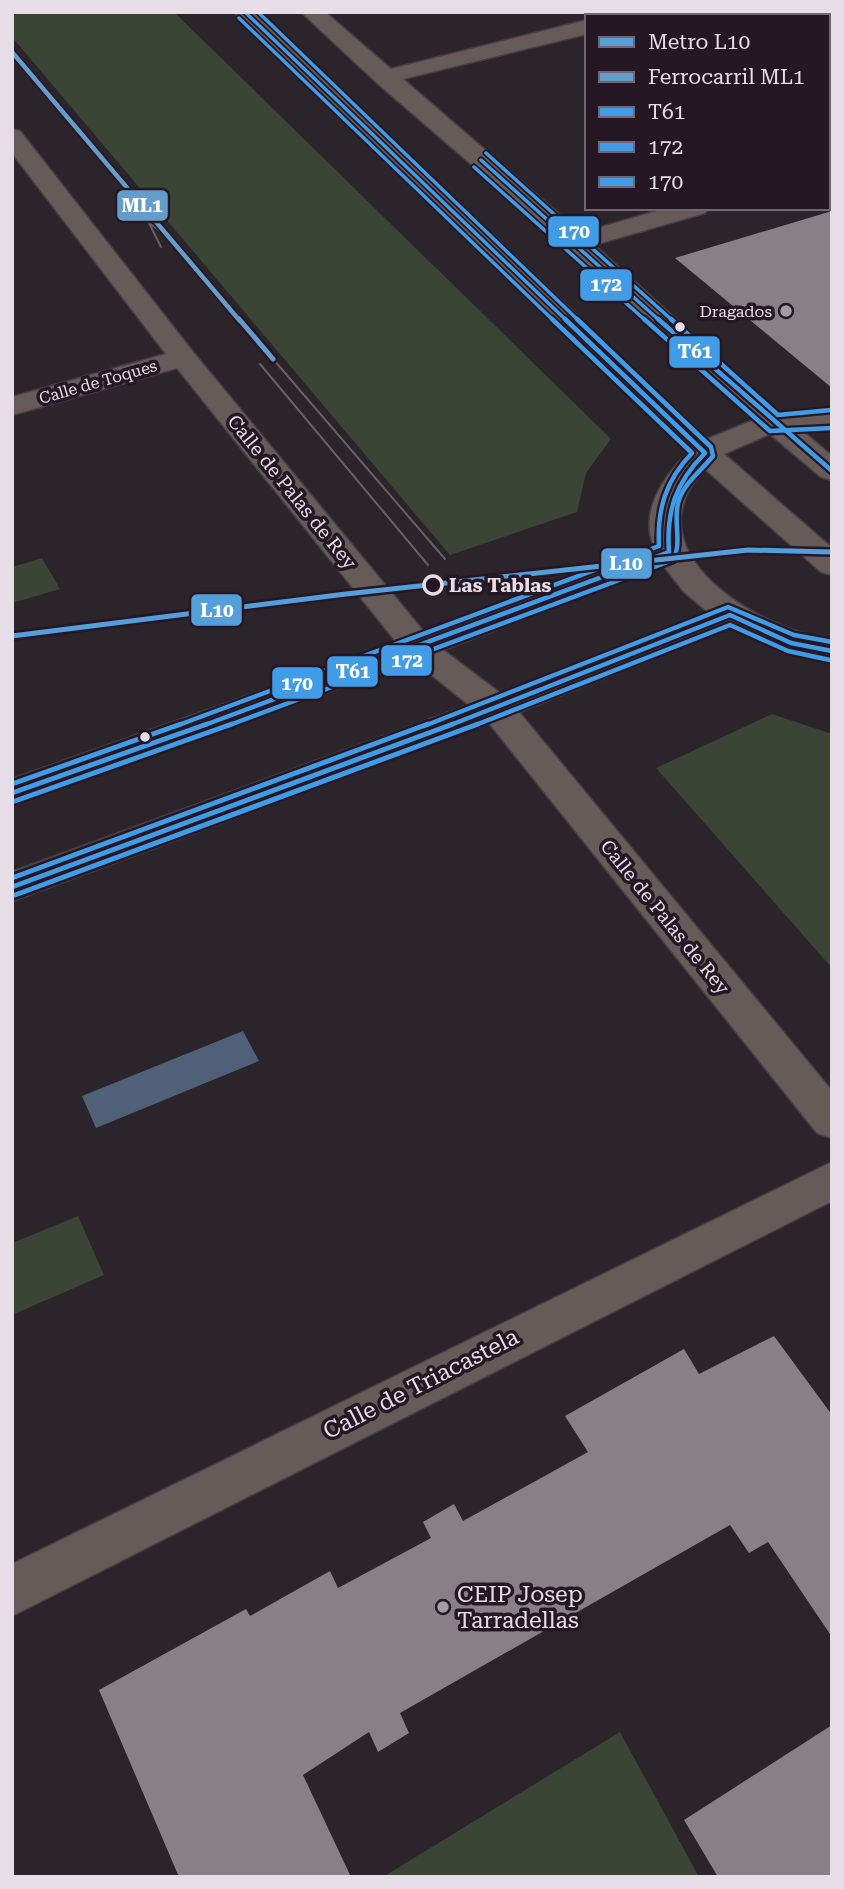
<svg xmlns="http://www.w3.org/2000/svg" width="844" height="1889" font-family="'Roboto Serif',serif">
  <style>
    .green { fill: #3a4536 }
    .water { fill: #506079 }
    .building { fill: #878086 }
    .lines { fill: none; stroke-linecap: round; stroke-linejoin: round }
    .minor-casing { stroke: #453f44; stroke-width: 3 }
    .minor { fill: #675b59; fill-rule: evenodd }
    .tram { stroke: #696062; stroke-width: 2 }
    .bus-1-far2-casing { stroke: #251724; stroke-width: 7 }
    .bus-1-far1-casing { stroke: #251724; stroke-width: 9 }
    .bus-1-casing { stroke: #251724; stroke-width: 10 }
    .bus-2-far2-casing { stroke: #251724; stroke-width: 7 }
    .bus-2-far1-casing { stroke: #251724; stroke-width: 9 }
    .bus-2-casing { stroke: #251724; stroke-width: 10 }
    .bus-3-far2-casing { stroke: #251724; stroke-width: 7 }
    .bus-3-far1-casing { stroke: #251724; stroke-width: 9 }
    .bus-3-casing { stroke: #251724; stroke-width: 10 }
    .bus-1-far2 { stroke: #409ce6; stroke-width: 3.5 }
    .bus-1-far1 { stroke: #409ce6; stroke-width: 4.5 }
    .bus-1 { stroke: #409ce6; stroke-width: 5 }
    .bus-2-far2 { stroke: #409ce6; stroke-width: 3.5 }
    .bus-2-far1 { stroke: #409ce6; stroke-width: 4.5 }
    .bus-2 { stroke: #409ce6; stroke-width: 5 }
    .bus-3-far2 { stroke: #409ce6; stroke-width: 3.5 }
    .bus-3-far1 { stroke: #409ce6; stroke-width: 4.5 }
    .bus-3 { stroke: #409ce6; stroke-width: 5 }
    .rail-1-far1-casing { stroke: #251724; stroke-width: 8 }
    .rail-1-casing { stroke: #251724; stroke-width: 10 }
    .rail-1-far1 { stroke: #649cca; stroke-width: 4.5 }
    .rail-1 { stroke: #649cca; stroke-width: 5 }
    .metro-1-casing { stroke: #251724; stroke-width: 10 }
    .metro-1 { stroke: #549eda; stroke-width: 5 }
    .poi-dot { fill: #a69ca5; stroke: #251724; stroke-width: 2.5 }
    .bus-dot { fill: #e7dde6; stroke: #251724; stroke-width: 2.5 }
    .stop-dot { fill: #251724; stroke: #e7dde6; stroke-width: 3.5 }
    .labels { text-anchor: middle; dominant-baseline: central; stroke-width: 7; stroke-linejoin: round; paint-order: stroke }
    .far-poi-label { font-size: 16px; fill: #e7dde6; stroke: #251724; text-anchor: end }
    .far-street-label { font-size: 16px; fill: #e7dde6; stroke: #251724 }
    .street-label { font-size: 19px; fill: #e7dde6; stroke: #251724 }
    .stop-label { font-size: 19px; font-weight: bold; fill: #e7dde6; stroke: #251724; text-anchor: start }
    .near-street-label { font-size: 23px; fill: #e7dde6; stroke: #251724 }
    .near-poi-label { font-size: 23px; fill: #e7dde6; stroke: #251724; text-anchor: start }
    .line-badge { stroke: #251724; stroke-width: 2.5 }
    .badge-label { font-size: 19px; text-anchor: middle; font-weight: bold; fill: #fff }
  </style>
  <rect width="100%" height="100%" fill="#2c242b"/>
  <!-- green -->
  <g class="green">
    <path d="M12,12H174L611,439L586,473L577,512L450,555L12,37Z"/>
    <path d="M42,558L60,589L12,603V567Z"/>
    <path d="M772,714L832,734V968L656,768Z"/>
    <path d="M78,1216L104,1275L12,1315V1243Z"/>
    <path d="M620,1732L699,1877H383Z"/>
  </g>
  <!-- water -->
  <path class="water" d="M243,1031L259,1061L96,1128L82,1096Z"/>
  <!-- building -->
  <g class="building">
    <path d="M832,211V388L675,258Z"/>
    <path d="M774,1336L832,1415V1637L768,1542L749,1553L730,1525L400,1713L409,1733L378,1752L369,1732L303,1775L351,1877H179L99,1690L246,1609L250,1616L330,1571L338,1588L431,1538L423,1522L454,1504L463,1521L588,1452L565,1416L684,1349L699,1374Z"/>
    <path d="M832,1725V1877H718L684,1820Z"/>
  </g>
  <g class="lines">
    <defs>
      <g id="minor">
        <path d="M234,12H258L707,439L754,420L567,247L376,82L301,12H325L391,69L587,20V34L403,79L581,233L667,208H708L705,213L594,245L782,415L832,410V428L801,430L832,456V480L821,477L770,434L724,454L832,548V575L821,572L705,469C626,551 759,630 832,640V662L783,652L731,627L519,712L832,1091V1138L817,1133L489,723L12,901V872L469,705L414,661L12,806V779L397,643L177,368L12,415V397L166,354L12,153V129L20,131L193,352L424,632L654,546C639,513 664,475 688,453ZM663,565L684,592L708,612L500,693L443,650Z"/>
        <path d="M627,12H660L657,16H624Z"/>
        <path d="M832,163V177L828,178V164Z"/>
        <path d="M832,1162V1201L12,1616V1564Z"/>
      </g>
    </defs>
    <!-- minor casing -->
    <use href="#minor" class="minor-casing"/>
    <!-- minor -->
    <use href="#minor" class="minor"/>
    <!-- tram -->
    <g class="tram">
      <path d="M137,199L161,247"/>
      <path d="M123,202L176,244"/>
      <path d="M273,359L445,559"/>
      <path d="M260,364L428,565"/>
    </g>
    <defs>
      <g id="bus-1-far2">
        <path d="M245,12L567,321"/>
        <path d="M481,160L660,321"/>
      </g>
      <g id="bus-1-far1">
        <path d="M658,319L832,471"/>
        <path d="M202,726L669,552C666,511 676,482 705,453L565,319"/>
        <path d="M448,726L730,615L791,643L832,651"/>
      </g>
      <g id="bus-1">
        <path d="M12,793L207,724"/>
        <path d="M12,887L453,724"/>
      </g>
      <g id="bus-2-far2">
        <path d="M258,12L579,321"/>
        <path d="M474,167L646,321"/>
      </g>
      <g id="bus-2-far1">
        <path d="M644,319L770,431L832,428"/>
        <path d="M227,726L673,560C683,542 672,519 679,500C685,482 702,470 713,456L711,447L577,319"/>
        <path d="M473,726L730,625L788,651L830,660"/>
      </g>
      <g id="bus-2">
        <path d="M15,801L232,724"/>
        <path d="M15,895L478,724"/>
      </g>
      <g id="bus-3-far2">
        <path d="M239,18L554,321"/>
        <path d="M486,153L673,321"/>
      </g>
      <g id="bus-3-far1">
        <path d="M671,319L778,415L831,410"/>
        <path d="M176,726L659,546C657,509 666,480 692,453L552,319"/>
        <path d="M424,726L728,607L794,635L832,642"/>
      </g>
      <g id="bus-3">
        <path d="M12,784L181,724"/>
        <path d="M12,878L428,724"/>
      </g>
    </defs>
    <!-- bus-1-far2 casing -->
    <use href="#bus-1-far2" class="bus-1-far2-casing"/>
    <!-- bus-1-far1 casing -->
    <use href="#bus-1-far1" class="bus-1-far1-casing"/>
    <!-- bus-1 casing -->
    <use href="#bus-1" class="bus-1-casing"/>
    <!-- bus-2-far2 casing -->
    <use href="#bus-2-far2" class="bus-2-far2-casing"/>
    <!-- bus-2-far1 casing -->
    <use href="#bus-2-far1" class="bus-2-far1-casing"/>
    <!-- bus-2 casing -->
    <use href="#bus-2" class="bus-2-casing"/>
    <!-- bus-3-far2 casing -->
    <use href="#bus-3-far2" class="bus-3-far2-casing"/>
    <!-- bus-3-far1 casing -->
    <use href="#bus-3-far1" class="bus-3-far1-casing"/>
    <!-- bus-3 casing -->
    <use href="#bus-3" class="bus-3-casing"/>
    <!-- bus-1-far2 -->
    <use href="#bus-1-far2" class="bus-1-far2"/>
    <!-- bus-1-far1 -->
    <use href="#bus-1-far1" class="bus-1-far1"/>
    <!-- bus-1 -->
    <use href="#bus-1" class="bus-1"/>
    <!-- bus-2-far2 -->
    <use href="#bus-2-far2" class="bus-2-far2"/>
    <!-- bus-2-far1 -->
    <use href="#bus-2-far1" class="bus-2-far1"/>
    <!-- bus-2 -->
    <use href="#bus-2" class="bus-2"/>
    <!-- bus-3-far2 -->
    <use href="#bus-3-far2" class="bus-3-far2"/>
    <!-- bus-3-far1 -->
    <use href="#bus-3-far1" class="bus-3-far1"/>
    <!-- bus-3 -->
    <use href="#bus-3" class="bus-3"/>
    <defs>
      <path id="rail-1-far1" d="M12,52L240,321"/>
      <path id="rail-1" d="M239,319L273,359"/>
    </defs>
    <!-- rail-1-far1 casing -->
    <use href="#rail-1-far1" class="rail-1-far1-casing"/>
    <!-- rail-1 casing -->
    <use href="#rail-1" class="rail-1-casing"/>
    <!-- rail-1-far1 -->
    <use href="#rail-1-far1" class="rail-1-far1"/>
    <!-- rail-1 -->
    <use href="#rail-1" class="rail-1"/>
    <defs>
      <path id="metro-1" d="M12,636L346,594L748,550L832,552"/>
    </defs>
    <!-- metro-1 casing -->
    <use href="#metro-1" class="metro-1-casing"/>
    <!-- metro-1 -->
    <use href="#metro-1" class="metro-1"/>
  </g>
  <!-- markers -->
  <g class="poi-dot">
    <circle cx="786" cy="311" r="7"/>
    <circle cx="443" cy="1607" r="7"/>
  </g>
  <g class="bus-dot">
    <circle cx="680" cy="327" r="6"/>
    <circle cx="145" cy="737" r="6"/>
  </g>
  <circle class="stop-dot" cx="433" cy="585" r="9"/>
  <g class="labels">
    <!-- far-poi labels -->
    <g class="far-poi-label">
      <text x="772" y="311">Dragados</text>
    </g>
    <!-- far-street labels -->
    <g class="far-street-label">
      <text transform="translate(98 382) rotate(-16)">Calle de Toques</text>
    </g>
    <!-- street labels -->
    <g class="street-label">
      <text transform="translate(292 492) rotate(51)">Calle de Palas de Rey</text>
      <text transform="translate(665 917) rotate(51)">Calle de Palas de Rey</text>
    </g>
    <!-- stop labels -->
    <g class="stop-label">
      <text x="449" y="585">Las Tablas</text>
    </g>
    <!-- near-street labels -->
    <g class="near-street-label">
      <text transform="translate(421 1384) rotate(-27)">Calle de Triacastela</text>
    </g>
    <!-- near-poi labels -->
    <g class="near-poi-label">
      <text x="457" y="1594">CEIP Josep<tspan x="457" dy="26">Tarradellas</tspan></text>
    </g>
  </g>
  <g class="line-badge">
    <rect x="116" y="189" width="53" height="33" rx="7" fill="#649cca"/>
    <rect x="547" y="215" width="53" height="33" rx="7" fill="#409ce6"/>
    <rect x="579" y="268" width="54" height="34" rx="7" fill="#409ce6"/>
    <rect x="668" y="335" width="53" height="34" rx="7" fill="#409ce6"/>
    <rect x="600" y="547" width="53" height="33" rx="7" fill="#549eda"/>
    <rect x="190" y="593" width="53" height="34" rx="7" fill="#549eda"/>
    <rect x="380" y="644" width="53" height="33" rx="7" fill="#409ce6"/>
    <rect x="326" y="655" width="53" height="33" rx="7" fill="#409ce6"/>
    <rect x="271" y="666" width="53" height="34" rx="7" fill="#409ce6"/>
  </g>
  <g class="badge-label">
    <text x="142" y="212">ML1</text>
    <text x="574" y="238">170</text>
    <text x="606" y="291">172</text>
    <text x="695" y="358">T61</text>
    <text x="626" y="570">L10</text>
    <text x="217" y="617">L10</text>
    <text x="407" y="667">172</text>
    <text x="353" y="678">T61</text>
    <text x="297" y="690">170</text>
  </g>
  <!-- border -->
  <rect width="844" height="1889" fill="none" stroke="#e7dde6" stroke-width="28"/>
  <!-- legend -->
  <rect x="585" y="14" width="245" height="196" fill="#251724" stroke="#736672" stroke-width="2"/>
  <rect x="599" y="37" width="35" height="10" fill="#549eda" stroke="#736672" stroke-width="2"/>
  <text x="648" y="49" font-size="21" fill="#e7dde6">Metro L10</text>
  <rect x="599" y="72" width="35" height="10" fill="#649cca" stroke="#736672" stroke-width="2"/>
  <text x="648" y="84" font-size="21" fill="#e7dde6">Ferrocarril ML1</text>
  <rect x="599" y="107" width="35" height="10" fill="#409ce6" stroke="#736672" stroke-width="2"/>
  <text x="648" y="119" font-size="21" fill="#e7dde6">T61</text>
  <rect x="599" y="142" width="35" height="10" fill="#409ce6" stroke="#736672" stroke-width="2"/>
  <text x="648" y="154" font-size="21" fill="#e7dde6">172</text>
  <rect x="599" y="177" width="35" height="10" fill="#409ce6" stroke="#736672" stroke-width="2"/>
  <text x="648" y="189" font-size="21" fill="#e7dde6">170</text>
</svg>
